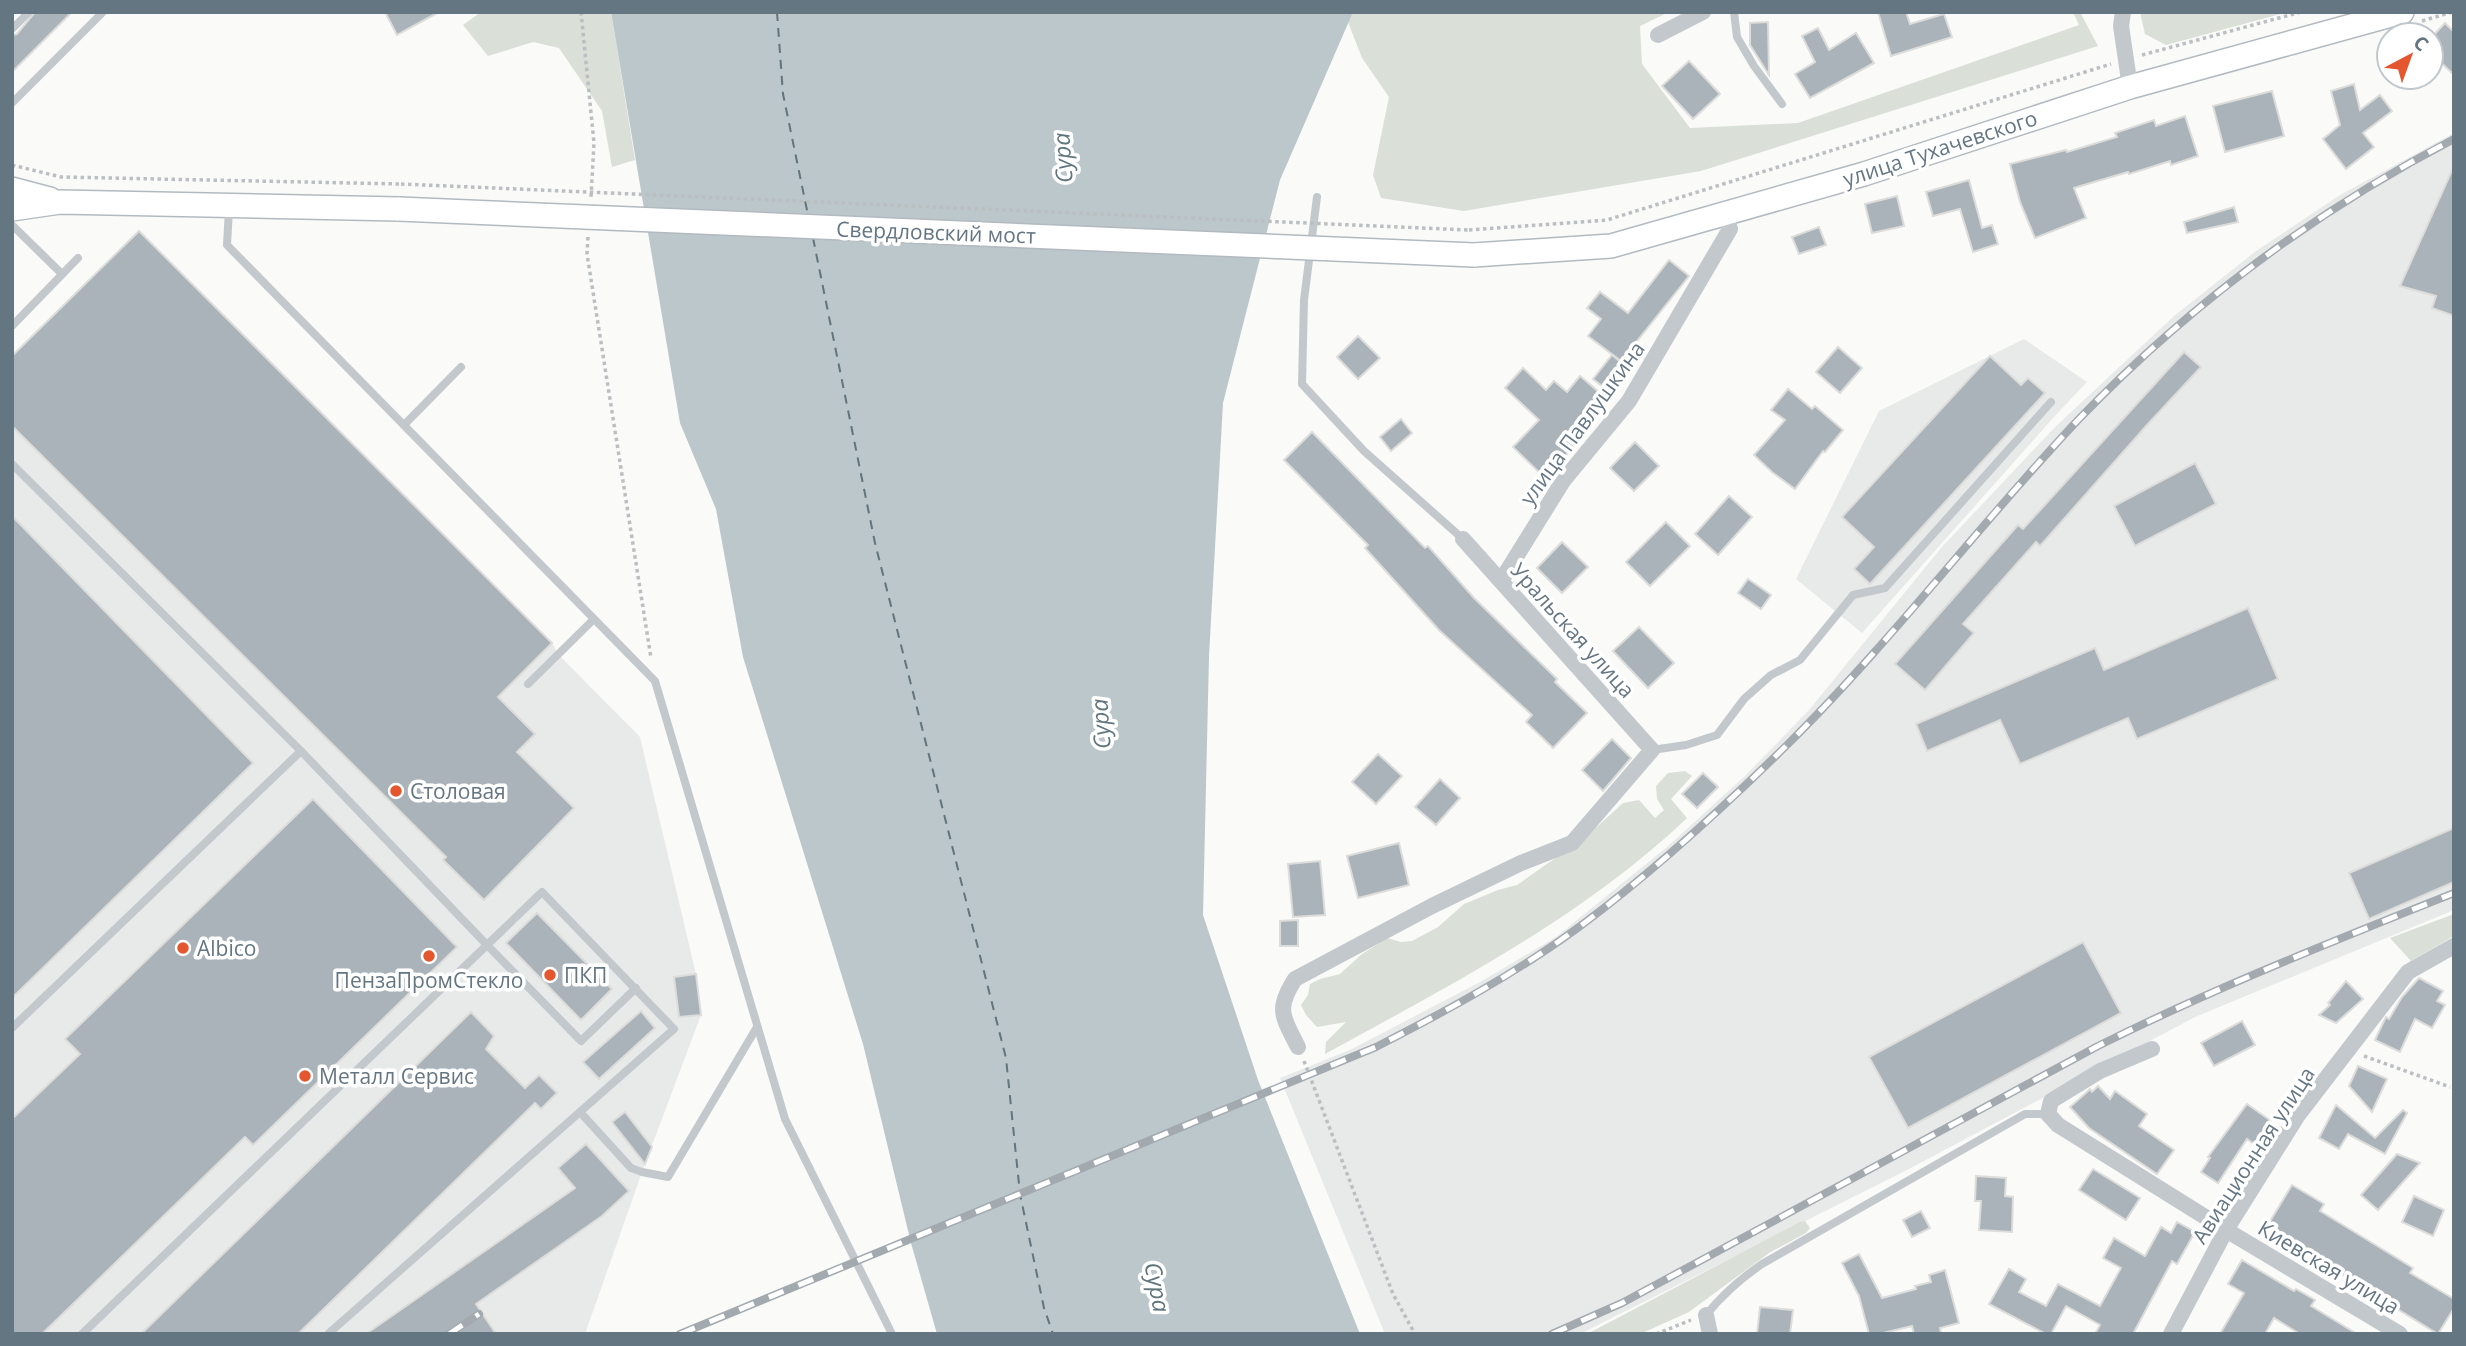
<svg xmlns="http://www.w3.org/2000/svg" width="2466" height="1346" font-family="'Open Sans',sans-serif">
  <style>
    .built { fill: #e8e9e9 }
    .green { fill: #dadfd7 }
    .water { fill: #bbc7cb }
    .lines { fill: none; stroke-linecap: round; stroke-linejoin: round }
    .ferry { stroke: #60757c; stroke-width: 2; stroke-dasharray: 9 7; stroke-linecap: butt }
    .building { fill: #aab3b9; stroke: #dcdcda; stroke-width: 2 }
    .secondary-casing { stroke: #b3babf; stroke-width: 26 }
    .path { stroke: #bbbfc2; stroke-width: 3.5; stroke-dasharray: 3.5 3.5; stroke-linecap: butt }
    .lane { stroke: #c3c8cc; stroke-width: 8 }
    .street { stroke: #c3c8cc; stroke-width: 16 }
    .secondary { stroke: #fff; stroke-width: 23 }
    .rail-casing { stroke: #a2aab0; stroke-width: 8 }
    .rail { stroke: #fff; stroke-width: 5; stroke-dasharray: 16; stroke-linecap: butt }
    .secondary-bridge-casing { stroke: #b3babf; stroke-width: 26; stroke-linecap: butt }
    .path-bridge { stroke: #bbbfc2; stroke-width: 3.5; stroke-dasharray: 3.5 3.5; stroke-linecap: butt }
    .secondary-bridge { stroke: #fff; stroke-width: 23 }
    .poi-dot { fill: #e4572e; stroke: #fff; stroke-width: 2.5 }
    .labels { text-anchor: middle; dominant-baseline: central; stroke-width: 7; stroke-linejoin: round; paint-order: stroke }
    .street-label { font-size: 21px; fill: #657683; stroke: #fff }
    .poi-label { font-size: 21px; fill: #657683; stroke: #fff; text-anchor: start }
    .water-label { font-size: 23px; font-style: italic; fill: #60757c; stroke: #fff }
  </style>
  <rect width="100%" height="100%" fill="#fafaf8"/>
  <!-- built -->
  <g class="built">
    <path d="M2454,133V910L2195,1017L1909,1169L1580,1334H1385L1280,1078L1350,1050L1482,981L1556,937L1667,847L1746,775L1809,710L1941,548L2055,427L2174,316L2256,251L2340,195Z"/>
    <path d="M139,231L552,643L558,654L640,737L696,974L701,1015L642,1172L585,1334H12V356Z"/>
    <path d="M2024,339L2087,382L2053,418L1862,633L1796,579L1879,411Z"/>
  </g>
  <!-- green -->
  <g class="green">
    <path d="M481,12H611L635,160L612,167L602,111L559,48L533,42L488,56L463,25Z"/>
    <path d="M1353,12H1669L1640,26L1642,64L1690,128L1798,123L2079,25L2073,12H2080L2098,46L1701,171L1464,211L1381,198L1373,175L1389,97L1362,58L1348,22Z"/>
    <path d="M2140,12H2288L2166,45L2145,34Z"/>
    <path d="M1685,771L1692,776L1671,799L1687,818C1582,918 1451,985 1325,1054L1326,1042L1346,1022L1317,1027L1306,1015L1301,1005L1308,995L1310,984L1320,979L1340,974L1362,954L1387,938L1401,942L1412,941L1438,927L1464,904L1498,890L1517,885L1587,836L1623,803L1639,800L1655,818L1664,810L1657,799L1656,786L1668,773Z"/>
    <path d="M2454,914V936L2411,961L2390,938Z"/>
    <path d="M1805,1221L1810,1228L1806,1233L1769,1253L1689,1312L1640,1334H1587L1800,1222Z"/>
  </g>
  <!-- water -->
  <path class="water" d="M611,12H1353L1280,180L1223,403L1209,656L1203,915L1258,1080L1360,1334H937L911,1243L863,1044L743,657L716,509L680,423Z"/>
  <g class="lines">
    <!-- ferry -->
    <g class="ferry">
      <path d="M777,12L783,94L808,215"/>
      <path d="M813,238L875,543L1006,1058L1020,1194L1044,1308L1053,1334"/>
    </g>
  </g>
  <!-- building -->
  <g class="building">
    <path d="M35,12H72L12,72V35L17,34Z"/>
    <path d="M385,12H439L397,35Z"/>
    <path d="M1878,12H1906L1910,24L1944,14L1952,37L1891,56Z"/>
    <path d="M1768,22L1769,75L1750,45V23Z"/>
    <path d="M2445,23L2454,32V75L2431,53V38Z"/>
    <path d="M1818,28L1829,50L1856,33L1874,63L1810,98L1795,74L1815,62L1802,36Z"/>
    <path d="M1689,61L1720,94L1693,119L1662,86Z"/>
    <path d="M2354,84L2360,110L2380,95L2392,111L2363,133L2374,147L2346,169L2323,139L2340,125L2331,91Z"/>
    <path d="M2272,91L2284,136L2225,152L2213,106Z"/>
    <path d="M2185,116L2198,156L2171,165L2170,161L2129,174L2128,172L2074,188L2086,218L2035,238L2020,202L2010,164L2066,150L2067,152L2117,137L2115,133L2154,120L2156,126Z"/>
    <path d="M2454,166V316L2432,308L2436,296L2400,286Z"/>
    <path d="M1969,180L1982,228L1992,225L1998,244L1973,252L1960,209L1933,216L1926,192Z"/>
    <path d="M1897,196L1904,226L1872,233L1865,204Z"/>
    <path d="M2234,207L2238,222L2187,233L2184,222Z"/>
    <path d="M1819,227L1826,245L1799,254L1792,237Z"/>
    <path d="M139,231L552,643L498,697L535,734L517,752L574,808L484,900L443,860L446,857L12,426V356Z"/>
    <path d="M1669,260L1689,276L1621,361L1588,336L1601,319L1587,308L1600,292L1628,313Z"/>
    <path d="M1358,336L1380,358L1358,379L1337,357Z"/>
    <path d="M1838,347L1862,368L1840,393L1816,372Z"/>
    <path d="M2184,352L2201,367L2147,425L2040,546L2036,542L1963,624L1974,633L1925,690L1895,664L2018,525L2023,529Z"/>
    <path d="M1612,355L1628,368L1610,392L1593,379Z"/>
    <path d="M1990,356L2021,385L2028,378L2045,393L1870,584L1854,569L1874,547L1842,517Z"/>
    <path d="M1523,368L1546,390L1554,381L1567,392L1580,376L1600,393L1565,436L1575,446L1544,477L1513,447L1539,420L1505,388Z"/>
    <path d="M1788,389L1812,409L1815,406L1843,430L1825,452L1823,451L1795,489L1772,472L1754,455L1785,420L1771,410Z"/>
    <path d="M1401,419L1412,433L1391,451L1380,437Z"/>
    <path d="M1312,432L1425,548L1428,546L1474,598L1557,679L1555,682L1587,713L1553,748L1526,722L1532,715L1439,630L1365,548L1368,545L1284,460Z"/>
    <path d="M1635,442L1659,466L1634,491L1610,468Z"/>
    <path d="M2195,463L2216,504L2135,546L2114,506Z"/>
    <path d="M1729,496L1752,517L1718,555L1695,534Z"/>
    <path d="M12,516L253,763L12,998Z"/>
    <path d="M1666,522L1690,546L1650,586L1626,562Z"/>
    <path d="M1562,542L1588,567L1562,593L1537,568Z"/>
    <path d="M1748,579L1771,595L1761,609L1738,593Z"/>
    <path d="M2248,608L2278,679L2137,739L2128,718L2020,764L2000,720L1927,751L1916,724L2095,648L2104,670Z"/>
    <path d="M1639,627L1674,663L1648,688L1613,651Z"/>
    <path d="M1612,739L1631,758L1603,791L1582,770Z"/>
    <path d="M1378,754L1402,776L1376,804L1352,782Z"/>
    <path d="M1703,773L1718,787L1697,808L1682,794Z"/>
    <path d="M1440,779L1460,798L1436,825L1415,807Z"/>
    <path d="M313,799L457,947L253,1145L245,1137L42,1334H12V1119L80,1054L65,1039Z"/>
    <path d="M2454,828V882L2369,919L2349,873Z"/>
    <path d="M1399,843L1409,885L1358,898L1347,856Z"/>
    <path d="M1320,861L1325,915L1293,917L1288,864Z"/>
    <path d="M537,913L612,989L581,1020L506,943Z"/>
    <path d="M1298,920V946H1280V921Z"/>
    <path d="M2083,942L2121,1013L1908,1128L1869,1057Z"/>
    <path d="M696,974L701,1015L679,1017L674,977Z"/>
    <path d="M2419,978L2443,991L2437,1001L2445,1005L2432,1028L2415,1019L2400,1052L2375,1040L2384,1021L2386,1017L2389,1019L2402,997Z"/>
    <path d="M2346,981L2363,999L2336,1023L2319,1015L2330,1005L2328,1003Z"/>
    <path d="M641,1011L655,1028L599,1079L583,1062Z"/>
    <path d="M471,1012L494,1036L486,1049L525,1088L539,1075L557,1093L541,1109L535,1103L298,1334H141Z"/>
    <path d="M2242,1021L2255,1045L2214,1066L2201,1043Z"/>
    <path d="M2358,1066L2387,1079L2372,1112L2349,1086Z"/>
    <path d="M2098,1086L2110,1099L2115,1091L2147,1114L2139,1126L2174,1150L2157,1174L2089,1128L2070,1107L2087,1092L2090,1089L2092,1092Z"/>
    <path d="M2247,1104L2271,1121L2254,1144L2247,1139L2218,1183L2201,1172L2210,1158L2208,1157Z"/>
    <path d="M2336,1105L2375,1138L2403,1110L2407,1113L2385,1154L2348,1134L2339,1149L2319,1138Z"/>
    <path d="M625,1112L652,1147L645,1164L612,1122Z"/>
    <path d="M586,1144L629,1191L602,1216L476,1304L496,1334H366L575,1188L558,1168Z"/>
    <path d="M2397,1154L2420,1163L2378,1210L2361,1195Z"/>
    <path d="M2093,1169L2140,1198L2126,1220L2079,1190Z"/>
    <path d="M1976,1176L2006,1178L2005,1196L2013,1197L2012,1232L1979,1230L1981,1201H1975Z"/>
    <path d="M2292,1185L2324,1204L2320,1211L2413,1268L2410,1273L2454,1299V1308L2438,1334L2266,1228Z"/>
    <path d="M2414,1196L2444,1210L2433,1236L2402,1222Z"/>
    <path d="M1921,1211L1930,1228L1912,1237L1903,1220Z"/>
    <path d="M2177,1222L2195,1232L2177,1264L2172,1261L2133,1334H2095L2100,1325L2066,1306L2051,1334H2046L1989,1304L2009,1269L2026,1279L2019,1292L2046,1306L2058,1284L2100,1306L2121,1268L2103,1258L2114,1238L2145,1256L2161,1227L2171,1233Z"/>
    <path d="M1859,1254L1882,1298L1916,1289L1915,1286L1931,1282L1929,1275L1945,1270L1959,1323L1940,1328L1941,1334H1914L1912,1326L1879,1334H1869L1859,1296L1842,1263Z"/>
    <path d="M2242,1260L2294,1291L2296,1289L2315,1300L2311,1306L2357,1334H2300L2274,1318L2265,1334H2220L2244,1293L2228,1284Z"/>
    <path d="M1760,1307L1793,1310L1790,1334H1757Z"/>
  </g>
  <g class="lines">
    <defs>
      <g id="secondary">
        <path d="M12,189L50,199"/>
        <path d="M12,209L60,202L399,209"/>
        <path d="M1474,255L1611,246L1864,174L2130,87L2402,12"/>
      </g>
    </defs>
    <!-- secondary casing -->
    <use href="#secondary" class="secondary-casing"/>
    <!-- path -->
    <g class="path">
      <path d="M581,12L594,143L591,197"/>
      <path d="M2422,21L2452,12"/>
      <path d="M2142,55L2301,12"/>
      <path d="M12,165L61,177L401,184"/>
      <path d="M1469,230L1607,220L2111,64"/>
      <path d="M588,237L587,254L651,658"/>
      <path d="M2364,1056L2450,1087"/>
      <path d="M1304,1061L1393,1294L1415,1334"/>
      <path d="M1656,1334L1691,1320"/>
    </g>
    <!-- lane -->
    <g class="lane">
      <path d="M1734,12L1737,37L1754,66L1782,104"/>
      <path d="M12,29L29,12"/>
      <path d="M12,103L103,12"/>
      <path d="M1317,197L1304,300L1302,384L1364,451L1463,539"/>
      <path d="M229,209L227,245L655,681L785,1119L892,1334"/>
      <path d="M12,225L62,274"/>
      <path d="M12,326L78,258"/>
      <path d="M404,425L461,367"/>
      <path d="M12,464L301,751L12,1028"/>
      <path d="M528,684L594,619"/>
      <path d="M1652,750L1686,745L1717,735L1744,699L1771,675L1800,660L1853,595L1885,588L2051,402"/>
      <path d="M580,1112L631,1168L642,1172L668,1177L757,1027"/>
      <path d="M1706,1315C1723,1294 1740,1279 1762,1264L2025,1114H2048"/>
      <path d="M82,1334L487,945L301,751"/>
      <path d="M328,1334L674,1029L542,892L487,945L581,1041L636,988"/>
    </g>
    <!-- street -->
    <g class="street">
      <path d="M2123,12L2121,26L2130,87"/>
      <path d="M1658,35L1703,12"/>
      <path d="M1501,581L1563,481L1629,401L1730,229L1725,214"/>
      <path d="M1298,1047C1283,1017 1275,1010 1295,979L1432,906L1521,863L1572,843L1652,750L1463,539"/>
      <path d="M2152,1049L2100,1071L2051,1101L2048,1114L2058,1125L2226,1230L2400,1334"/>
      <path d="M1706,1315L1710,1334"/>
      <path d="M2171,1334L2226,1230L2298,1115L2408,972L2454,946"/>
    </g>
    <!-- secondary -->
    <use href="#secondary" class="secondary"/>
    <defs>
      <g id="rail">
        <path d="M449,1334L479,1314"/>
        <path d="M680,1334L1376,1047C1446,1011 1515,974 1579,927C1653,872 1722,809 1788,744C1891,642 1979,525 2078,420C2187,307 2314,212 2454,139"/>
        <path d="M1552,1334L1622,1303L2098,1046C2214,988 2334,941 2454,893"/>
      </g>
    </defs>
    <!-- rail casing -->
    <use href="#rail" class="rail-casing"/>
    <!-- rail -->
    <use href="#rail" class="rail"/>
    <defs>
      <path id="secondary-bridge" d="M399,209L1474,255"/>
    </defs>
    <!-- secondary-bridge casing -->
    <use href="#secondary-bridge" class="secondary-bridge-casing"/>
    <!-- path-bridge -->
    <path class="path-bridge" d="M401,184L1469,230"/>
    <!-- secondary-bridge -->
    <use href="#secondary-bridge" class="secondary-bridge"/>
  </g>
  <!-- markers -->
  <g class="poi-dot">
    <circle cx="396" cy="791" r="7"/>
    <circle cx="183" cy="948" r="7"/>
    <circle cx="429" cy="956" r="7"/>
    <circle cx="550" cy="975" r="7"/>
    <circle cx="305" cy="1076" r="7"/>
  </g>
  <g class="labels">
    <!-- street labels -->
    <g class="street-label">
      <text transform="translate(1940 148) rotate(-18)">улица Тухачевского</text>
      <text transform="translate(936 232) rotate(2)">Свердловский мост</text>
      <text transform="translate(1582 423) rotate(-54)">улица Павлушкина</text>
      <text transform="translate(1573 630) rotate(48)">Уральская улица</text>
      <text transform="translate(2253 1155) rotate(-57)">Авиационная улица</text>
      <text transform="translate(2329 1267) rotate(31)">Киевская улица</text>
    </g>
    <!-- poi labels -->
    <g class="poi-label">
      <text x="410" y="791">Столовая</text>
      <text x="197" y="948">Albico</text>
      <text x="564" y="975">ПКП</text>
      <text x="429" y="980" text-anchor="middle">ПензаПромСтекло</text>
      <text x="319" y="1076">Металл Сервис</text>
    </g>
    <!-- water labels -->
    <g class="water-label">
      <text transform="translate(1062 158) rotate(-94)">Сура</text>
      <text transform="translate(1100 724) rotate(-94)">Сура</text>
      <text transform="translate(1158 1287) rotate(79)">Сура</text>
    </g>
  </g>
  <!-- border -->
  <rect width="2466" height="1346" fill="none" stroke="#657683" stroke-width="28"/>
  <!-- north arrow -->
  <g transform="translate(2410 56) rotate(41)"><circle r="33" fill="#ffffff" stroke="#c1c8cd" stroke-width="2"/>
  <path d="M0-5L12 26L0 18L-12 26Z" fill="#e4572e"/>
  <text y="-10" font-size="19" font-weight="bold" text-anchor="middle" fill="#657683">С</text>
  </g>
</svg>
